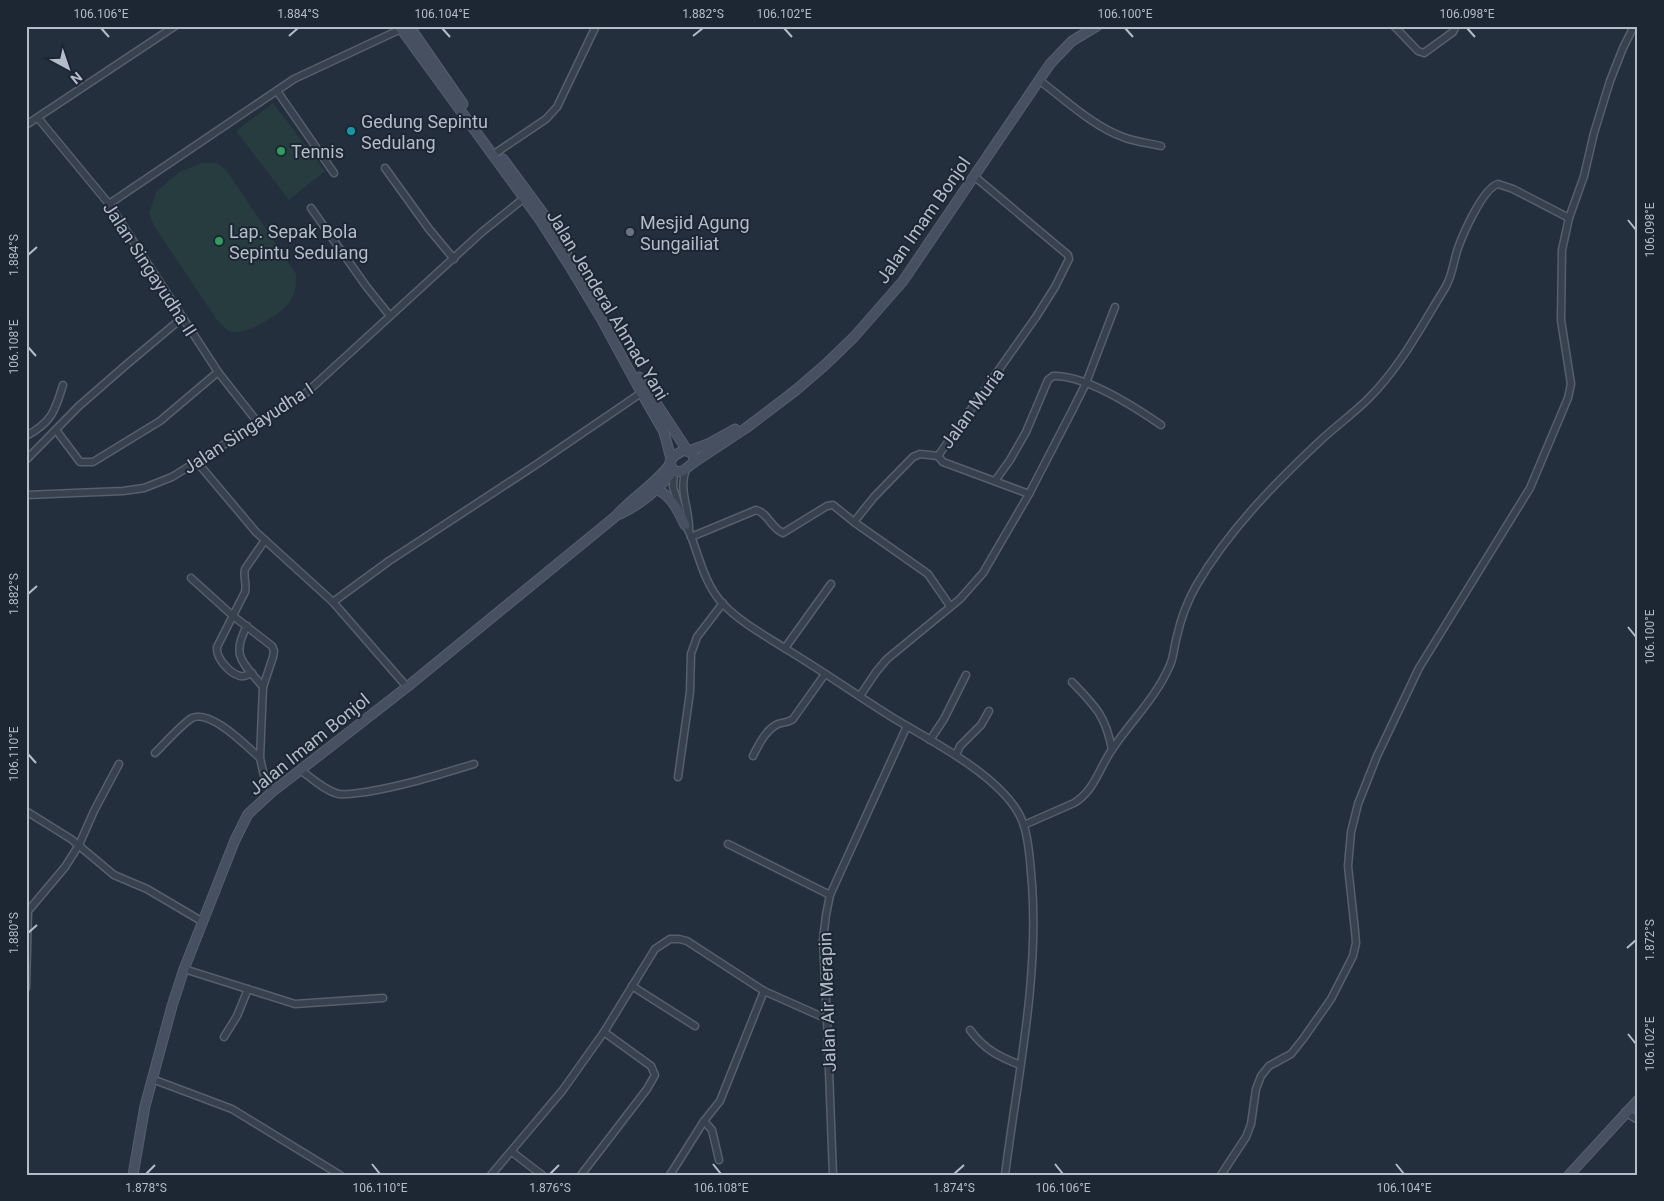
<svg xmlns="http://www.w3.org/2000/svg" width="1664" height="1201" font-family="Roboto,sans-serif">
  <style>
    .green { fill: #263c3f }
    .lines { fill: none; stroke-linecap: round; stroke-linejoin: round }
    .street-casing { stroke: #565f6c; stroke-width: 9 }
    .secondary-casing { stroke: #565f6c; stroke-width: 11 }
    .street { stroke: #38414e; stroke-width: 6 }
    .secondary { stroke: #465061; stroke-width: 9 }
    .ticks { fill: none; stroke: #b4bcc9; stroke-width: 2 }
    .culture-dot { fill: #0f9aa8; stroke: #1d2633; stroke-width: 2 }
    .leisure-dot { fill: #2e9e5b; stroke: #1d2633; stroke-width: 2 }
    .worship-dot { fill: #6b7280; stroke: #1d2633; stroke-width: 2 }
    .labels { text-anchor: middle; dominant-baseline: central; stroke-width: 4; stroke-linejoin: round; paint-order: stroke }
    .poi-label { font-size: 18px; fill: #b4bcc9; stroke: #1d2633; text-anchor: start }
    .street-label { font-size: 18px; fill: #b4bcc9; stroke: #1d2633 }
    .neatline { fill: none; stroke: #b4bcc9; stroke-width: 2 }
    .ticks-label { font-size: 12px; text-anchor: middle; fill: #b4bcc9 }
  </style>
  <rect width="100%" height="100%" fill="#242f3e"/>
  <!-- green -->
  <g class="green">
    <path d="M273,103L325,171L289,200L236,131Z"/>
    <path d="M202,163H217L227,171L296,274C296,283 296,292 291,300C283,314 245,337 229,331C225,329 221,323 217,320L154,226L149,213L157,191L179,172Z"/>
  </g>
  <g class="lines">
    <defs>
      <g id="street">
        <path d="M1394,26L1418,51L1424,53L1453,32L1456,26"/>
        <path d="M1039,80C1064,99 1094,127 1123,137C1135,142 1149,143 1161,146"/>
        <path d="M277,91L334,173"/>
        <path d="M38,118L109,204L218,372L259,424"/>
        <path d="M26,125L175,26"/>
        <path d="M497,152L546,119L557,107L596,26"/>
        <path d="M385,168L429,229L454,259"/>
        <path d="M974,176L1068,255L1069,259L1055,287L1036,317L938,456L943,462L1029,494"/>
        <path d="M109,204L294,79L401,29"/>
        <path d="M311,208L366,286L390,316"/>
        <path d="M56,430L80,462H93L160,421L218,372"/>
        <path d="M26,436C52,422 55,411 63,385"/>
        <path d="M26,460L79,406L126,365L182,318"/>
        <path d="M197,462L256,532L333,602L407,687"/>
        <path d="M686,469C678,491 690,509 689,531"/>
        <path d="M674,471L673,487L680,510"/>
        <path d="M995,481L1010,460L1026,432L1048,380L1053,376C1085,375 1135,407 1161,425"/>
        <path d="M26,495L123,491L144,488L172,477L306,393L482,232L523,199"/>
        <path d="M684,521C686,527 689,531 691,536C700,560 705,584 722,603C740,622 764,635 786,649C821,670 855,694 890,716C929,740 1011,780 1024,826C1030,845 1030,865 1032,884C1039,981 1017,1079 1005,1175"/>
        <path d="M854,522L928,574L950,606"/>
        <path d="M691,537L756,510C768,513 771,528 783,533L827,506L833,505L854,522L874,497L913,457L920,454L938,456"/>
        <path d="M191,578L233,616L272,646L274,651L273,657L263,687L260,758L264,776L272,792"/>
        <path d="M333,602L389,561L537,464L644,391"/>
        <path d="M247,626C230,657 244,663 263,687"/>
        <path d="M785,648L831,584"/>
        <path d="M252,673C248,675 244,677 240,676C229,673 216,658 217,647L245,592C247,584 243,577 245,569L265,540"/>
        <path d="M1072,682C1095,706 1106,716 1112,750"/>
        <path d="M860,696L876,672L887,659L960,599L983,573L1029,494L1073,409L1086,383L1115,307"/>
        <path d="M930,740L944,719L966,675"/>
        <path d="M155,753C164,744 183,723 192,718C211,709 247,747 260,758"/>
        <path d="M956,755L960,746L981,725L989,711"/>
        <path d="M753,756C758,746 766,729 778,724C783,722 788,723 793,719L825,674"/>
        <path d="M300,770C312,778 325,791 339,794C348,795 357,793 366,792C403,786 438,775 474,764"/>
        <path d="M678,777L690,692L691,654L697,637L723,603"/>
        <path d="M26,811L71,839L114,875L147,889L203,922"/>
        <path d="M1024,825L1074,803C1094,791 1099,769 1111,751C1130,722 1156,698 1170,665C1174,656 1174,646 1177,636C1181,618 1187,602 1196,586C1228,531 1274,484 1320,441C1336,426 1354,413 1369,398C1401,366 1422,325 1445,288C1453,275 1453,262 1458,248C1463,234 1483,188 1498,184L1513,189L1569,218"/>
        <path d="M728,844L830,895"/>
        <path d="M184,969L295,1004L383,998"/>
        <path d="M632,986L695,1026"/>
        <path d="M26,988L28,911L65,867L79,845L94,811L119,764"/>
        <path d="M970,1030C985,1050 998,1056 1020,1065"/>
        <path d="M224,1037L237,1016L248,989"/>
        <path d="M152,1079L232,1109L340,1175"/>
        <path d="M1625,1112L1638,1120"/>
        <path d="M704,1121L712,1130L719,1160"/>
        <path d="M512,1152L542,1175"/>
        <path d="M491,1175L562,1091L604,1032L655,949L670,939H679L687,941L764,991L827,1019"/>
        <path d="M581,1175L647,1089L655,1075L651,1066L604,1032"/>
        <path d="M670,1175L704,1121L720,1101L764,991"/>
        <path d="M833,1175L827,1019L823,940L826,915L830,895L907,726"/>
        <path d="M1221,1175L1246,1137L1251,1124L1256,1089L1261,1076L1269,1066L1291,1054L1303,1039L1331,999L1353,956L1356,943L1355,931L1348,866L1351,832L1358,804L1377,756L1419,668L1530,488L1568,398L1571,384L1561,320L1562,250L1569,218L1584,176L1594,133L1610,81L1623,48L1634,26"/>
      </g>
      <g id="secondary">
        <path d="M399,26L540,220L569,265L602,320L641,392L664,432L671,459"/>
        <path d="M409,26L463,104"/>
        <path d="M503,159L548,220L567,251"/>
        <path d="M639,377L687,450"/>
        <path d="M684,450L692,453L694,459L693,463L683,471L676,472L671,467L670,462L674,456Z"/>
        <path d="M689,451L708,444L735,429"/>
        <path d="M693,463L746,428L796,390L825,365L854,337L903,281L1050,64L1072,41L1097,26"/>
        <path d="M656,489C672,496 678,511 685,525"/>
        <path d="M620,514C640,505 660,488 673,471"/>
        <path d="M133,1175L145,1106L172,1006L184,969L235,840L248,814L272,792L407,687L616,516C632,497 655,485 670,464"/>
        <path d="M1569,1175L1638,1100"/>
      </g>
    </defs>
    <!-- street casing -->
    <use href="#street" class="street-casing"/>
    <!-- secondary casing -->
    <use href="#secondary" class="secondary-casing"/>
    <!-- street -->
    <use href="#street" class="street"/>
    <!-- secondary -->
    <use href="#secondary" class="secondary"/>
  </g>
  <!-- ticks -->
  <path class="ticks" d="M101,28L109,37M442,28L450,37M784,28L792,37M1125,28L1133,37M1467,28L1475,37M289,36L298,28M693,36L703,28M1628,220L1636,230M28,255L37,247M28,347L36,356M28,594L37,586M1628,627L1636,637M28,754L36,763M28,933L37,925M1627,948L1636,940M1628,1034L1636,1044M372,1164L380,1174M713,1164L721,1174M1055,1164L1063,1174M1396,1164L1404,1174M146,1174L155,1165M550,1174L559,1165M954,1174L964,1165"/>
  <!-- markers -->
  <circle class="culture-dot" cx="351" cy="131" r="5"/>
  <g class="leisure-dot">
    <circle cx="281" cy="151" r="5"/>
    <circle cx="219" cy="241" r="5"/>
  </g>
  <circle class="worship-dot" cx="630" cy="232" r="5"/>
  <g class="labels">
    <!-- poi labels -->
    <g class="poi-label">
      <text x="361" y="121">Gedung Sepintu<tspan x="361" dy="21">Sedulang</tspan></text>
      <text x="291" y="151">Tennis</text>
      <text x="640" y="222">Mesjid Agung<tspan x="640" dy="21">Sungailiat</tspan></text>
      <text x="229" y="231">Lap. Sepak Bola<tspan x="229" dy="21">Sepintu Sedulang</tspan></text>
    </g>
    <!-- street labels -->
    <g class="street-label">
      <text transform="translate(923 220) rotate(-55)">Jalan Imam Bonjol</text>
      <text transform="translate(150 269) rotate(57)">Jalan Singayudha II</text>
      <text transform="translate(608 305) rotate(59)">Jalan Jenderal Ahmad Yani</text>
      <text transform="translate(972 408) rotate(-54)">Jalan Muria</text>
      <text transform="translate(248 428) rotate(-33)">Jalan Singayudha I</text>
      <text transform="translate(309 744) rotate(-39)">Jalan Imam Bonjol</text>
      <text transform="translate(827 1002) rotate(-92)">Jalan Air Merapin</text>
    </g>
  </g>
  <!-- border -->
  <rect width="1664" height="1201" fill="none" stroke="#1d2633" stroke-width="55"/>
  <!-- north arrow -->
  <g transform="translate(68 68) rotate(140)" stroke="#1d2633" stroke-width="4" paint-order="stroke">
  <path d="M0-4L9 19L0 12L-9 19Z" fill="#b4bcc9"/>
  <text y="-8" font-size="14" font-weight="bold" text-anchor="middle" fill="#b4bcc9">N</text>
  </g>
  <rect x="28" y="28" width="1608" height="1146" class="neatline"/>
  <g class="ticks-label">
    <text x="101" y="18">106.106°E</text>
    <text x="298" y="18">1.884°S</text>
    <text x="442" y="18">106.104°E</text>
    <text x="703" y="18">1.882°S</text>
    <text x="784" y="18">106.102°E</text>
    <text x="1125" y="18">106.100°E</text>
    <text x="1467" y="18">106.098°E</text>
    <text transform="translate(1650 230) rotate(-90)" y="4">106.098°E</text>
    <text transform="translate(14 255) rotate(-90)" y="4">1.884°S</text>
    <text transform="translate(14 347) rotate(-90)" y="4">106.108°E</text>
    <text transform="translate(14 594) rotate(-90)" y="4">1.882°S</text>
    <text transform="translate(1650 637) rotate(-90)" y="4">106.100°E</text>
    <text transform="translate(14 754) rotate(-90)" y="4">106.110°E</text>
    <text transform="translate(14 933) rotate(-90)" y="4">1.880°S</text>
    <text transform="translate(1650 940) rotate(-90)" y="4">1.872°S</text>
    <text transform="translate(1650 1044) rotate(-90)" y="4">106.102°E</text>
    <text x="146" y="1192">1.878°S</text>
    <text x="380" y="1192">106.110°E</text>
    <text x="550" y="1192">1.876°S</text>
    <text x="721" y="1192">106.108°E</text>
    <text x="954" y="1192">1.874°S</text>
    <text x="1063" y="1192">106.106°E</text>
    <text x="1404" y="1192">106.104°E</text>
  </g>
</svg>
